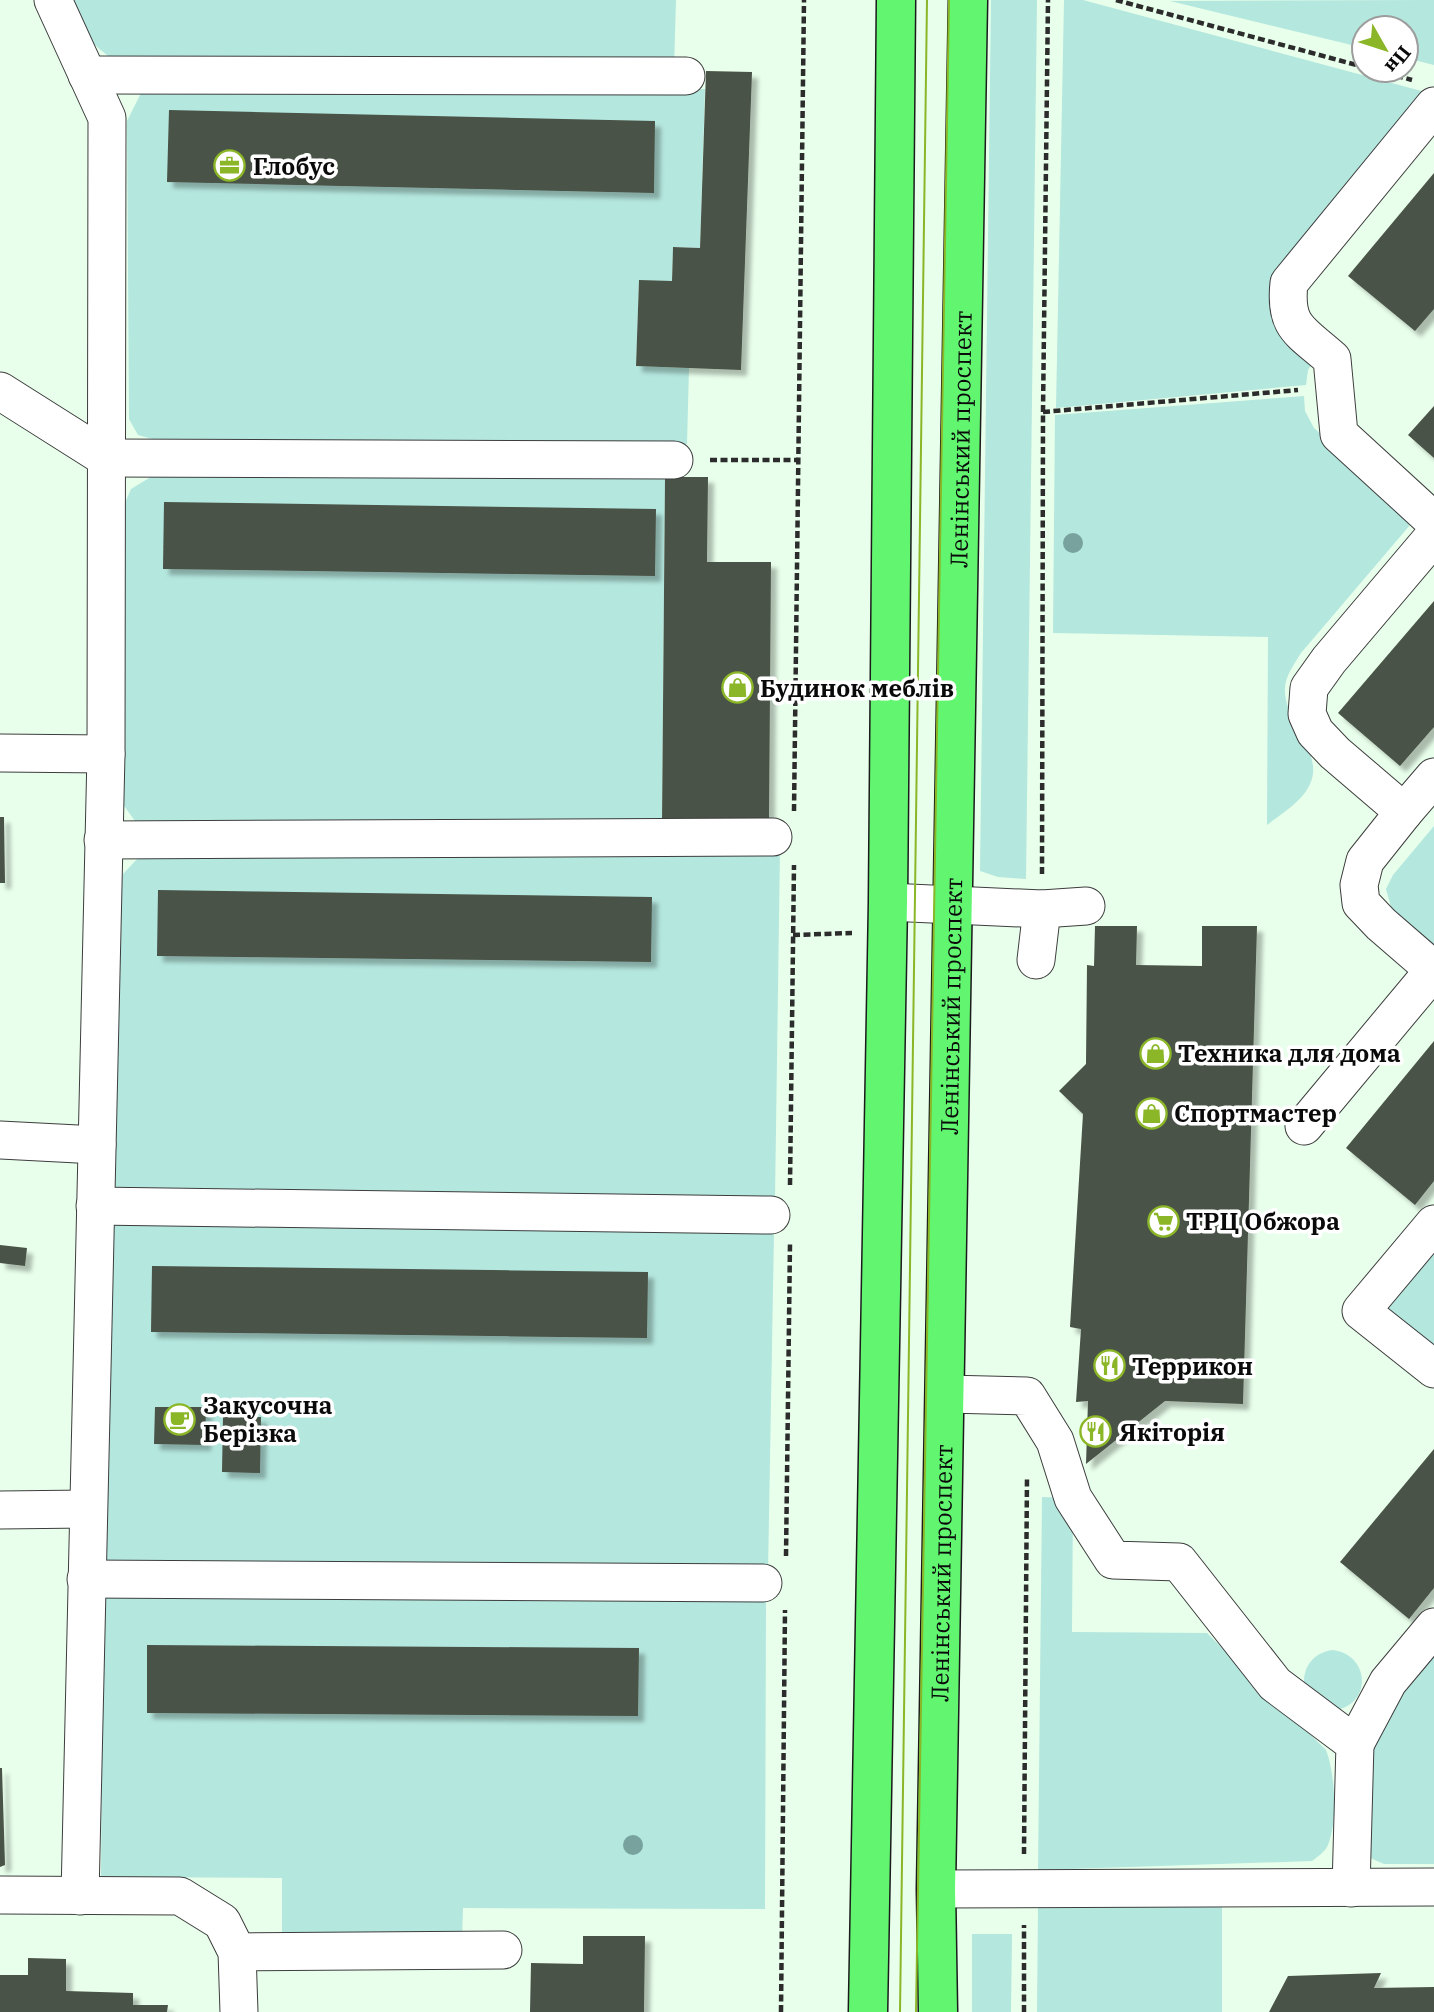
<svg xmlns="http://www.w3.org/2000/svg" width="1434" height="2012" font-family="'IBM Plex Serif',serif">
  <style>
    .green { fill: #b4e7de }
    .building { fill: #4a5247; filter: url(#shadow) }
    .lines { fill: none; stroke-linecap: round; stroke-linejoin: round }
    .minor-casing { stroke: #3d3d3d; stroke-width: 39 }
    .major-casing { stroke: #1b1b1b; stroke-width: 41 }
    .path { stroke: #2c2c2c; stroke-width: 4.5; stroke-dasharray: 7 3.5; stroke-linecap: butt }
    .minor { stroke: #fff; stroke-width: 37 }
    .major { stroke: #61f570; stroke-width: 38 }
    .tram { stroke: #8bb627; stroke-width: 2 }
    .tree { fill: #78a29e }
    .labels { text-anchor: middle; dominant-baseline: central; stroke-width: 7; stroke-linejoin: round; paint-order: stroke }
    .poi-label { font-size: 24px; font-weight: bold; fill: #0a0a0a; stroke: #fff; text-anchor: start }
    .street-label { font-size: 24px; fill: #0a0a0a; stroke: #fff }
  </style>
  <defs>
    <filter id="shadow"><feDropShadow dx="6" dy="6" stdDeviation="2" flood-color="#0004"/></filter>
  </defs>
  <rect width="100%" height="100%" fill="#e8ffeb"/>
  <!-- green -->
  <g class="green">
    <path d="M69,0H676L674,69L117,62C87,42 84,32 69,0Z"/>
    <path d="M991,0H1037L1026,879L998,877L980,871Z"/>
    <path d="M1064,0H1083L1429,93L1280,277L1318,355L1308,370L1306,385L1056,408Z"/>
    <path d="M1434,0V65L1406,58V28H1364V48L1170,1Z"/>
    <path d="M164,82L705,89L700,248L673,247L672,281H639L636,366L689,368L687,444L181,442L159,441L138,435L129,419L127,121L141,93Z"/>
    <path d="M1304,396L1305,411L1314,428L1416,518L1301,653C1295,663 1286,675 1285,687C1282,720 1325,752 1310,784C1302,802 1281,814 1267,825L1268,637L1053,633L1055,415Z"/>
    <path d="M159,472L665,477L662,821L168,831L135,821L117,796L121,512L131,489Z"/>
    <path d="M1434,826V949L1401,922L1391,907L1386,889L1393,875Z"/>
    <path d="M780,849L775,1199L110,1195L117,900L123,874L140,856Z"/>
    <path d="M111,1222L774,1232L768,1573L104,1569Z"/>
    <path d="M1434,1248V1356L1380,1311Z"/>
    <path d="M1042,1497L1073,1498L1072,1632L1207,1633L1326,1750C1335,1773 1338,1821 1328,1845C1325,1852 1317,1857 1312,1861L1038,1870Z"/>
    <path d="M103,1590L766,1593L765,1909L463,1908L462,1939L282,1938V1878L101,1877Z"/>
    <path d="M1434,1649V1864H1384L1368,1857L1371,1731Z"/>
    <path d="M1332,1650C1371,1654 1372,1706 1334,1710L1304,1684C1303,1666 1314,1653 1332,1650Z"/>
    <path d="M1222,1904V2012H1037L1038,1906Z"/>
    <path d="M972,1934H1012L1011,2012H972Z"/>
  </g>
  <!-- building -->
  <g class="building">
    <path d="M706,71L752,72L741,370L636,366L639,280L672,281L673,247L700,248Z"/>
    <path d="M169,110L655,121L654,193L167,182Z"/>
    <path d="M1434,173V309L1415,331L1348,276Z"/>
    <path d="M1434,406V458L1408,435Z"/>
    <path d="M665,477H708L707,562H771L769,822L662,821Z"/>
    <path d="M164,502L656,509L655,576L163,569Z"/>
    <path d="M1434,601V727L1400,766L1338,713Z"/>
    <path d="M0,817H4L5,883H0Z"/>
    <path d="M158,890L652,897L651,962L157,956Z"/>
    <path d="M1095,926H1137L1136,965L1202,966V926H1257L1243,1404L1165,1401L1086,1464L1088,1401L1076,1402L1081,1329L1070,1327L1083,1114L1059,1091L1086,1064L1087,965L1094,966Z"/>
    <path d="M1434,1041V1181L1415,1205L1346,1148Z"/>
    <path d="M0,1245L27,1248L25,1266L0,1263Z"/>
    <path d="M152,1266L648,1272L647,1338L151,1332Z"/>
    <path d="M155,1407H206L205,1445L154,1444Z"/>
    <path d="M223,1417H261L260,1473L222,1472Z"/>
    <path d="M1434,1449V1588L1409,1619L1340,1562Z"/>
    <path d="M147,1645L639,1648L638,1716L147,1713Z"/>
    <path d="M0,1768H2L5,1865L0,1867Z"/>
    <path d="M583,1936H645L644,2012H530L531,1963L583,1964Z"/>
    <path d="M28,1958L66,1959V1991L133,1993V2005H168L167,2012H0V1975H28Z"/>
    <path d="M1381,1973L1374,1988L1434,1987V2012H1269L1288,1976Z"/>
  </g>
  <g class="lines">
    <defs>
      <g id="minor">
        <path d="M53,0L107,118L106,754L80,1896"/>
        <path d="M87,75L686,76"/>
        <path d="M1434,106L1289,283C1284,328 1301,331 1332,359L1339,434L1434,521"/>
        <path d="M0,391L106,458"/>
        <path d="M106,458L674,460"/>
        <path d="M0,753L106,754"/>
        <path d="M1404,812L1434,777"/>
        <path d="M103,840L773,837"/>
        <path d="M888,902L1042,909L1086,906"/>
        <path d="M1036,960L1042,909"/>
        <path d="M1433,969L1381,924L1361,903L1359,885L1365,861L1404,812L1335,753L1315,732L1307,714L1309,688L1329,660L1434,536"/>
        <path d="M1304,1126L1434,970"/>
        <path d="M0,1140L97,1145"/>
        <path d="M95,1206L771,1215"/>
        <path d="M1434,1224L1361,1311L1434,1369"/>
        <path d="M946,1394L1027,1396L1055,1441L1073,1498L1113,1560L1179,1562L1275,1684L1355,1744L1351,1888"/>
        <path d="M0,1510L87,1509"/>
        <path d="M86,1579L763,1583"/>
        <path d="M1355,1744L1388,1682L1434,1627"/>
        <path d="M936,1889L1434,1887"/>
        <path d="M0,1895L180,1896L222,1922L237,1952L239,2012"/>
        <path d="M237,1952L503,1950"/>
      </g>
      <g id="major">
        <path d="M868,2012L888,902L896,0"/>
        <path id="s1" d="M938,2012L936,1889L968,0"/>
      </g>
    </defs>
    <!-- minor casing -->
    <use href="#minor" class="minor-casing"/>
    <!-- major casing -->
    <use href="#major" class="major-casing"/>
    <!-- path -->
    <g class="path">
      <path d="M1116,0L1364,67"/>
      <path d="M1376,70L1412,80"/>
      <path d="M1043,412L1298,390"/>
      <path d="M710,460H798"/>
      <path d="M794,811L804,0"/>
      <path d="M1042,874L1043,412L1048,0"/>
      <path d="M793,935L852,933"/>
      <path d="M790,1185L794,865"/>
      <path d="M786,1556L790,1243"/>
      <path d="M1024,1854L1027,1477"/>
      <path d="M781,2012L785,1610"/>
      <path d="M1024,2012V1925"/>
    </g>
    <!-- minor -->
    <use href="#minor" class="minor"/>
    <!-- major -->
    <use href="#major" class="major"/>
    <!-- tram -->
    <g class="tram">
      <path d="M900,2012L927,0"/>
      <path d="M916,2012L949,0"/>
    </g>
  </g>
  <!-- trees -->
  <g class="tree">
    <circle cx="1073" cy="543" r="10"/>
    <circle cx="633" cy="1845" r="10"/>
  </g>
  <!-- icons -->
  <defs>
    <symbol id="office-ring" viewBox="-11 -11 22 22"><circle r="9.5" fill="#fff" stroke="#8bb627" stroke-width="1.5"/><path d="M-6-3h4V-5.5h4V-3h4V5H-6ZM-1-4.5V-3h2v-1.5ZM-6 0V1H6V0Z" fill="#8bb627"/></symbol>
    <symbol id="shop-ring" viewBox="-11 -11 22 22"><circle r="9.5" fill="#fff" stroke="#8bb627" stroke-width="1.5"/><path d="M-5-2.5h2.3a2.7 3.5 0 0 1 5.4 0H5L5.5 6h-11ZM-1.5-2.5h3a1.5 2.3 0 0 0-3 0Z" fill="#8bb627"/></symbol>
    <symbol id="supermarket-ring" viewBox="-11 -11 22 22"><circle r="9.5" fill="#fff" stroke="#8bb627" stroke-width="1.5"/><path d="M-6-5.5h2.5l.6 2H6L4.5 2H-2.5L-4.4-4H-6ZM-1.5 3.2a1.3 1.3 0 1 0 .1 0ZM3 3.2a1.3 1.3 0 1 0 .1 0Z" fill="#8bb627"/></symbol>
    <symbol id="restaurant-ring" viewBox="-11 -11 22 22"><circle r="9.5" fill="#fff" stroke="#8bb627" stroke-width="1.5"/><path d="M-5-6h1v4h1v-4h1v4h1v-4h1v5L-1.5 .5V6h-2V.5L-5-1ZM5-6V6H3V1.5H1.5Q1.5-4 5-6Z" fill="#8bb627"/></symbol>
    <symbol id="cafe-ring" viewBox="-11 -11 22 22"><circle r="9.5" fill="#fff" stroke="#8bb627" stroke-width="1.5"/><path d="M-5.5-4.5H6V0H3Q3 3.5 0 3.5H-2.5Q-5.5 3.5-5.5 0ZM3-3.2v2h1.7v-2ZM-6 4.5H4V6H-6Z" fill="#8bb627"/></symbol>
  </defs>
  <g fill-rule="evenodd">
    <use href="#office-ring" x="212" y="148" width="35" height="35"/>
    <use href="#shop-ring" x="720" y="670" width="35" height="35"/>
    <use href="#shop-ring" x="1138" y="1036" width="35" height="35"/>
    <use href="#shop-ring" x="1134" y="1096" width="35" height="35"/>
    <use href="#supermarket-ring" x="1146" y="1204" width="35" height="35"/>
    <use href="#restaurant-ring" x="1092" y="1348" width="35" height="35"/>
    <use href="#cafe-ring" x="162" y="1402" width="35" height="35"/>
    <use href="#restaurant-ring" x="1078" y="1414" width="35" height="35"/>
  </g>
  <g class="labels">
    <!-- poi labels -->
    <g class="poi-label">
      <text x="253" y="166">Глобус</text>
      <text x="760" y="688">Будинок меблів</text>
      <text x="1178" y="1053">Техника для дома</text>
      <text x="1174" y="1113">Спортмастер</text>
      <text x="1186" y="1221">ТРЦ Обжора</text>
      <text x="1132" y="1366">Террикон</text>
      <text x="203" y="1405">Закусочна<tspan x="203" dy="28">Берізка</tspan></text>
      <text x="1119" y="1432">Якіторія</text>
    </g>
    <!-- street labels -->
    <g class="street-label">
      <text stroke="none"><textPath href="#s1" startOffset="1573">Ленінський проспект</textPath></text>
      <text stroke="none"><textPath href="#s1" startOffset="1006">Ленінський проспект</textPath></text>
      <text stroke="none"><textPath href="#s1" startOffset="439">Ленінський проспект</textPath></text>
    </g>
  </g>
  <!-- north arrow -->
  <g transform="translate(1385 49) rotate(129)"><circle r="33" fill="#ffffff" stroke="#9d9d9d" stroke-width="2"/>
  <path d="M0-5L12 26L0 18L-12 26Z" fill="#8bb627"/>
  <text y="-10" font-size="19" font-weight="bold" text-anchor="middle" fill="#0a0a0a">Пн</text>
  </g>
</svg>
